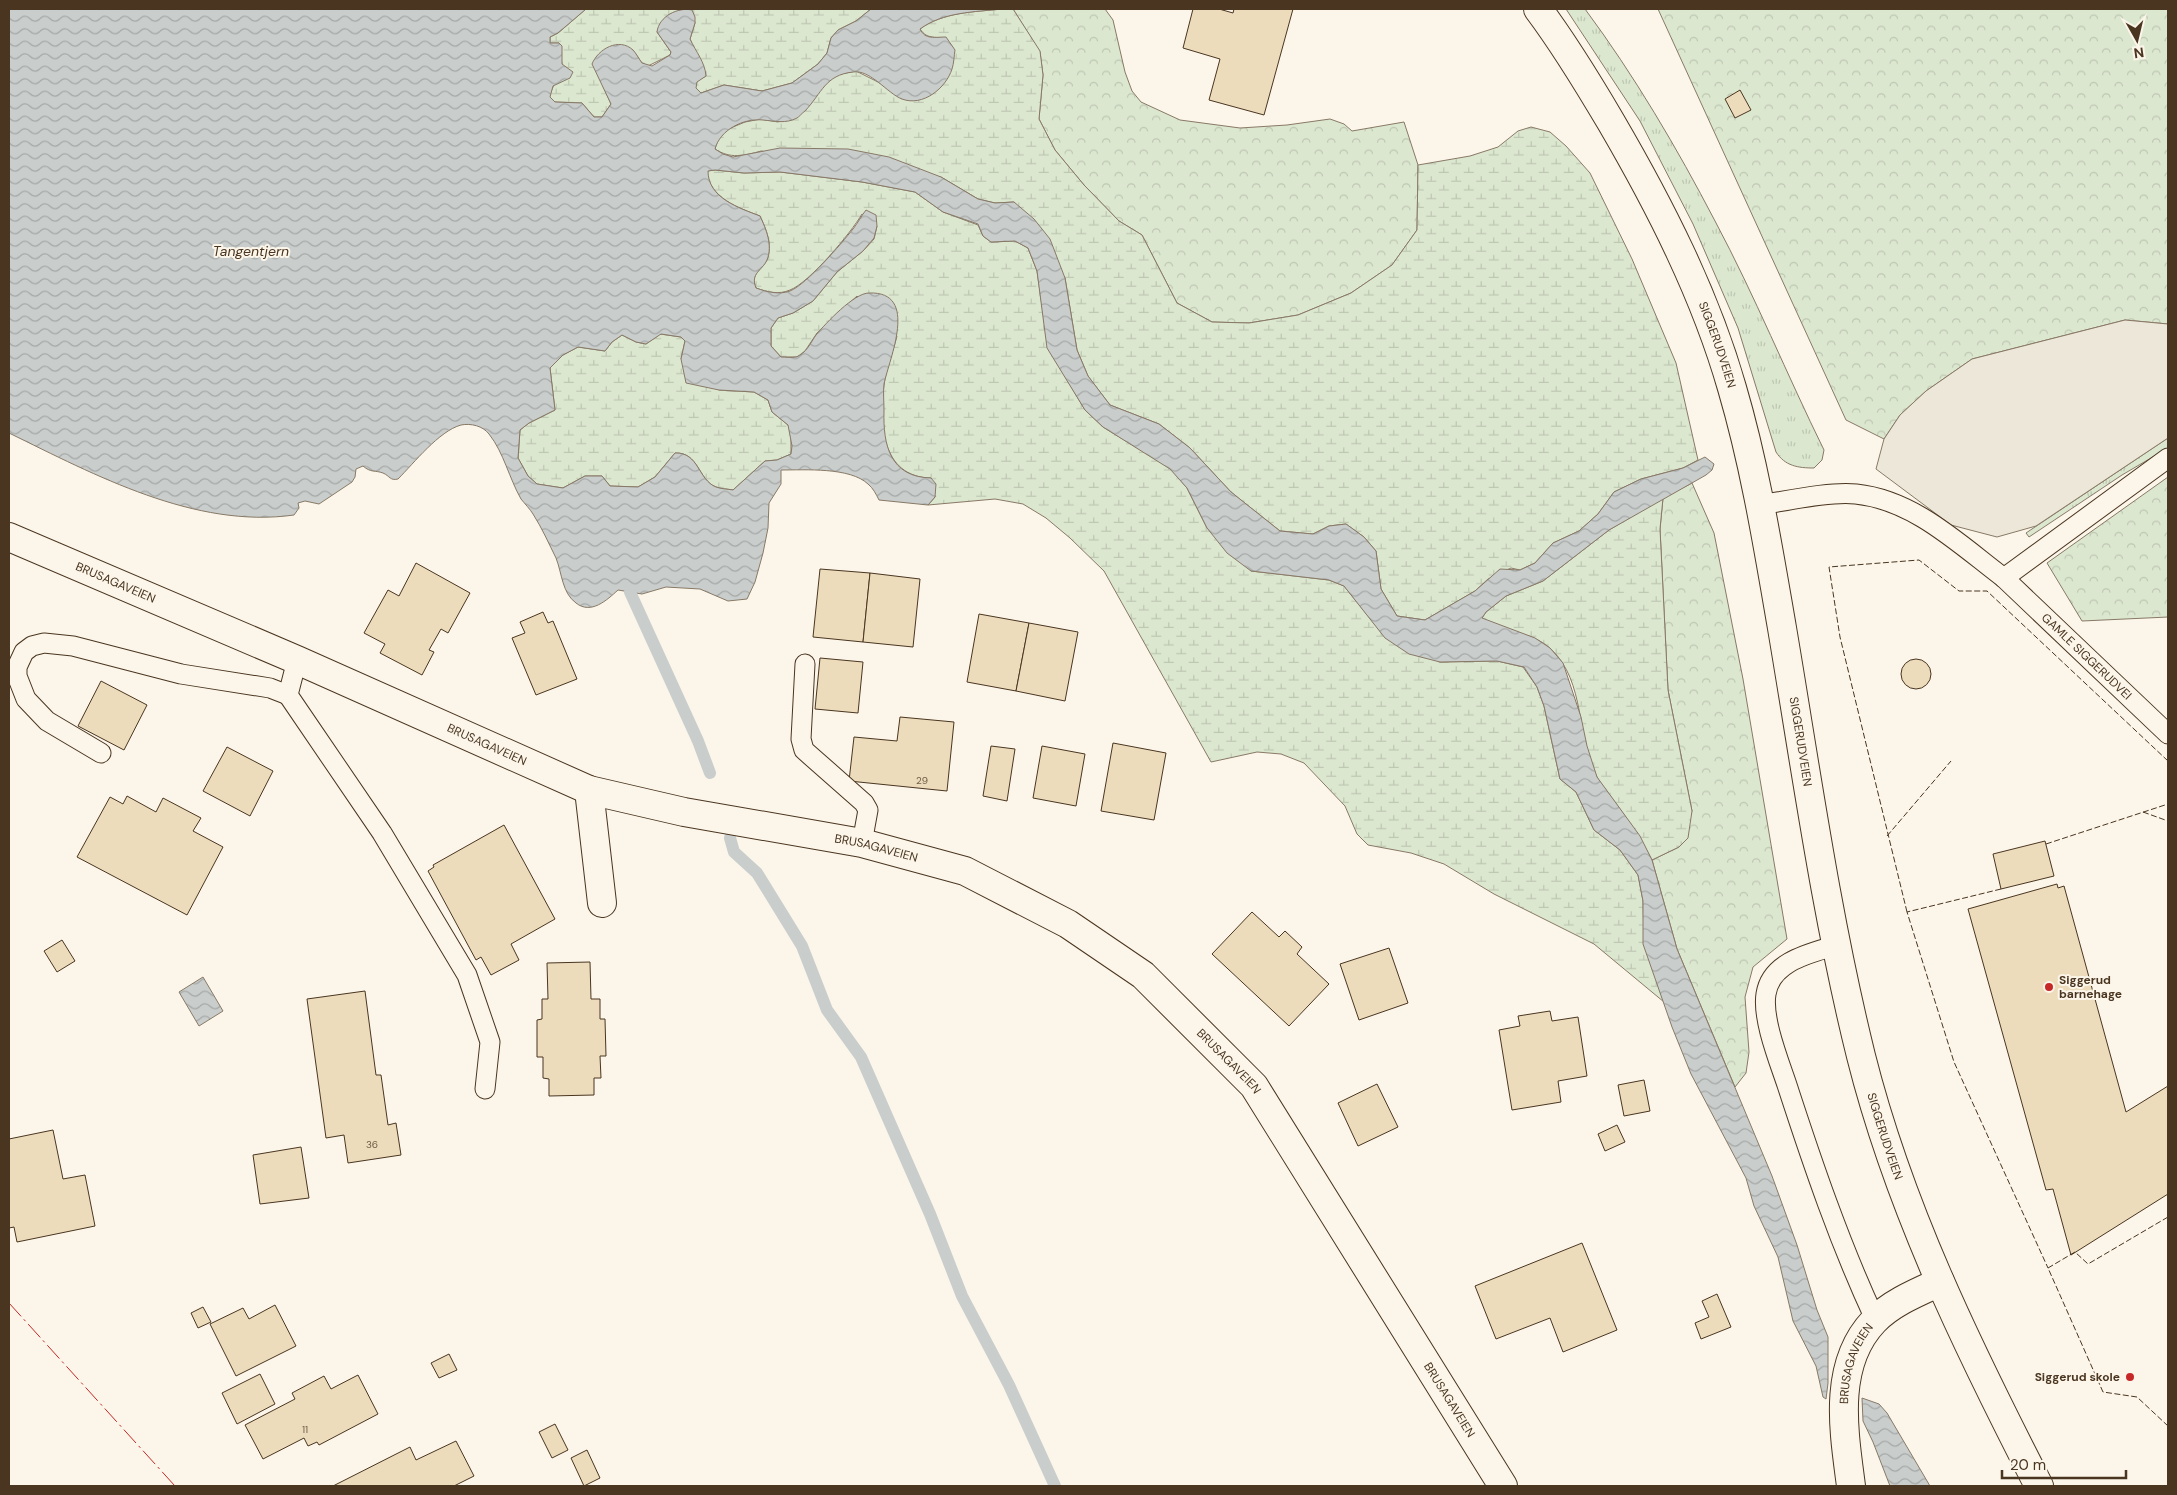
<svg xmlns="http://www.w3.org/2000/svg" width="2177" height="1495" font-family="'DM Sans',sans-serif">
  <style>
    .grass { fill: url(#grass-tufts); stroke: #887966 }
    .forest { fill: url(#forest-crowns); stroke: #887966 }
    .wetland { fill: url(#wetland-marsh); stroke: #887966 }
    .parking { fill: #ede7d9; stroke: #887966 }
    .water { fill: url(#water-waves); stroke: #887966; fill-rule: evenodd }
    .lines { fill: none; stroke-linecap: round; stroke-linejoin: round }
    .stream { stroke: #c9cecd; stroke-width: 12 }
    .building { fill: #ecdcbc; stroke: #4a3520 }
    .service-casing { stroke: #4a3520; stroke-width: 21 }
    .minor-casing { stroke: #4a3520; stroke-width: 30 }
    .secondary-casing { stroke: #4a3520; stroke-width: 30 }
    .service { stroke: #fbf6e9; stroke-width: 19 }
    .minor { stroke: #fbf6e9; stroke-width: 28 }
    .secondary { stroke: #fbf6e9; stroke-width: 28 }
    .fence { stroke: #4a3520; stroke-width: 1; stroke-dasharray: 6 2.5; stroke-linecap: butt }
    .power { stroke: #c62828; stroke-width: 1; stroke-dasharray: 18 4 2.5 4; stroke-linecap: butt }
    .poi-dot { fill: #c62828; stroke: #fbf6e9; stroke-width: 2 }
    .labels { text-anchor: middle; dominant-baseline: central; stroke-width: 4; stroke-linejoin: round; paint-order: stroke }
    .number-label { font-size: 10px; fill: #725f47 }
    .street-label { font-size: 12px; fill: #4a3520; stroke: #fbf6e9 }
    .poi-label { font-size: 12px; font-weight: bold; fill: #4a3520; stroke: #fbf6e9; text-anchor: start }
    .water-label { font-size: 14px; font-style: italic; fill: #4a3520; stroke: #fbf6e9 }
  </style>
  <defs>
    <pattern id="grass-tufts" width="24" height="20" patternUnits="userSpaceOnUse" patternTransform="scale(1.25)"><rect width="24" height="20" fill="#dce7d0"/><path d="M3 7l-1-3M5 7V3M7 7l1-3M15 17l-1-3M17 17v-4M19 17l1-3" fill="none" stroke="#bec7b2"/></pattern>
    <pattern id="forest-crowns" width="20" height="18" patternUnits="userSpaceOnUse" patternTransform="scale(1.25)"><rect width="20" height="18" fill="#dce7d0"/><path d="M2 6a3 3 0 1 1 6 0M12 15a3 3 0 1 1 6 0" fill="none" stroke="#bec7b2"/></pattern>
    <pattern id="wetland-marsh" width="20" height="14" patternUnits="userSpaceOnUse" patternTransform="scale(1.25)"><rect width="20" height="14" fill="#dce7d0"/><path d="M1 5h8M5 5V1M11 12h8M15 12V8" fill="none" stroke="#bec7b2"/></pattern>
    <pattern id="water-waves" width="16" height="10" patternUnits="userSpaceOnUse" patternTransform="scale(1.25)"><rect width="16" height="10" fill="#c9cecd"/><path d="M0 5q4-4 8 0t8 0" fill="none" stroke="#a5a8a6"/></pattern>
  </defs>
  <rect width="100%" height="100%" fill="#fbf6e9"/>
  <!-- grass -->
  <g class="grass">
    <path d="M1566,9H1585C1634,75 1677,148 1715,221C1755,296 1787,375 1824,450L1822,460L1814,468C1798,468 1785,466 1776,452L1738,328L1693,224L1640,121Z"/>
    <path d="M2168,438V448L2122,475L2029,537L2026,533Z"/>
  </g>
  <!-- forest -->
  <g class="forest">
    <path d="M1013,9H1105L1113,20L1125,72L1132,91L1141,102L1180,120L1240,128L1287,125L1330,119L1344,124L1352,131L1404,122L1418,165L1417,230L1392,265L1351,293L1298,315L1249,323L1212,322L1177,303L1142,235L1119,221L1084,185L1055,150L1039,119L1043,75L1040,52Z"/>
    <path d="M1658,9H2168V324L2125,320L1972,359L1926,391L1900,415L1884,439L1846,420Z"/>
    <path d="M2168,477V617L2082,621L2047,563Z"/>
    <path d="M1692,483L1714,533L1743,679L1787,939L1753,967L1745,997L1749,1052L1746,1073L1735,1087L1677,949L1652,860L1679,847L1692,811L1668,690L1660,529L1663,498Z"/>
  </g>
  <!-- wetland -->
  <g class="wetland">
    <path d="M586,9H685C668,14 663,16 657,32L671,52L670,55L648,66L642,63L632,49L603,86L611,104L602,117H594L582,103L554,102L549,97L562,64L559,43H550V37L558,33Z"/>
    <path d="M686,9H871L856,21L838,30L831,38L827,53L818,64L792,83L762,91L724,85L701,93L695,89L697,81L706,76L690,39L695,23L692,11Z"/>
    <path d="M1002,9H1013L1040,51L1043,75L1039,119L1055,150L1084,185L1119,221L1142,235L1177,303L1212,322L1249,323L1298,315L1351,293L1392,265L1417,230L1418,165L1470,156L1498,147L1518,131L1531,127L1550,132L1566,146L1590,173L1632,259L1676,363L1698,460L1683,468L1641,479L1614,492L1598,514L1579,531L1553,543L1535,563L1520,570L1511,568L1488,579L1475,591L1425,620L1397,616L1381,589L1376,551L1364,537L1346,524L1329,526L1313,534L1280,531L1231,492L1190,448L1159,424L1110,405L1088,376L1077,350L1065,278L1014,202L995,203L978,199L941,177L761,151C744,156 730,159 715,149L718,139L726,130L745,122L761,119L778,122L810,105L821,88L836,75L856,71L880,83L902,99L946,38C935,37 926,39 920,29C943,12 974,12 1002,9Z"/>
    <path d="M715,170L744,173L780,172L862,182L915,192L943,212L978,225L983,236L991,242L1015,241L1028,248L1037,271L1048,348L1085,410L1103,427L1170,468L1187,488L1207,528L1251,571L1329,580L1344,586L1385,637L1440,662L1497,661L1523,667L1537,687L1544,706L1560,779L1576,792L1594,830L1620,850L1638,875L1643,901L1644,944L1664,1002L1594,944L1494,894L1444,864L1411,853L1368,845L1357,834L1345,806L1304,763L1281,754L1257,752L1211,762L1104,571L1070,538L1046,518L1023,504L995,499L928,505L935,497L931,478C881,477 879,423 884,385C886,369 893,352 897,336L857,296L817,333L805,351L797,357H781L771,346V328L778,318L793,313L813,301L837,272L863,251L874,239L877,226L862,214C851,233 809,283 790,290C779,295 767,292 756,288C750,273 761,271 767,260C773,245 766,229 760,216C739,208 709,198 707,171Z"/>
    <path d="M660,334L681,337L685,341L681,359L719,390L754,392L768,400L772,412L788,425L791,433V454L777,460L765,461L733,490C728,489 721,489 716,487C698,480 699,452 675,453L655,477L638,487L610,486L602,476H585L563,488L537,484L528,476L518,458L520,430L529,423L555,410L550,368L563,355L578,347L605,351L612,342L622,335L636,342L646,344Z"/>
    <path d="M1663,498L1660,529L1668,690L1692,811L1688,838L1679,847L1652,860C1642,840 1630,823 1617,805C1611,796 1602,787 1597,777C1576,738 1586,682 1551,649C1530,630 1503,633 1482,618L1486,612L1506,596L1543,581L1609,530Z"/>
  </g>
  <!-- parking -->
  <path class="parking" d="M2125,320L2168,324V438L2036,526L1997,537L1951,525L1876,469L1884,439L1900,415L1926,391L1972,359Z"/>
  <!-- water -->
  <g class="water">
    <path d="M9,9H586L558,33L550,37V43H559L562,46V64L573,72L570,78L553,86L550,97L555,102L582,103L594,117H602L611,104L592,64C598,49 619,37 633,50C636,53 639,59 642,63L652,66L670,55L671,52L657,32C659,16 678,7 692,10L695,17V23L690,39C696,52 705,62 706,76L697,82L696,88L701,93L724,85L762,91L792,83L818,64L827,53L831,38L838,30L856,21L871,9H1002C974,12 943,12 920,29C925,40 935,37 946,37L955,50C954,56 954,63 952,69C946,88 923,107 902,99C888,94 870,69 853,72C825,75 822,93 805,111C802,113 799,117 797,118C786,124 774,121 763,120C743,118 720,130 715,149L723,154L733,157L780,148L848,149L889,157L941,177L978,199L995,203L1014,202L1034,219L1050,239L1065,278L1077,350L1088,376L1110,405L1159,424L1190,448L1231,492L1280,531L1313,534L1329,526L1346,524L1364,537L1376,551L1381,589L1397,616L1425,620L1475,591L1500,569L1520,570L1535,563L1553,543L1579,531L1598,514L1614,492L1641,479L1683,468L1705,457L1714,464L1712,470L1706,475L1609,530L1543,581L1506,596L1486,612L1482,618L1535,638L1550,648L1563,663L1581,717L1587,746L1597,777L1640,836L1652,860L1677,949L1772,1176L1797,1245L1817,1310L1828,1337V1383L1826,1399L1823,1397L1816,1366L1793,1321L1778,1257L1754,1206L1746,1178L1691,1074L1672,1027L1643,944V901L1638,875L1620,850L1594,830L1576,792L1560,779L1544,706L1537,687L1524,667L1497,661L1440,662L1409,654L1385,638L1344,586L1329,580L1251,571L1227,553L1207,528L1187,488L1170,469L1103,427L1085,410L1047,348L1037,271L1028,248L1015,241L991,242L983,236L978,224L943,212L915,192L862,182L780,172L744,173L715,170L708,171C708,198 739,208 760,216C766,229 773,245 767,260C762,271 750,273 756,288C767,292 779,295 790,291C807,284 841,244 853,229C858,223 861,216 866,210L876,215L877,226L874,238L863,251L837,272L813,301L793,313L778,318L771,328V346L781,357C785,357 791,358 796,357C806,354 811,342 816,335C826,323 854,293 869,293C920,291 889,359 884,384C883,392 884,402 884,411C883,445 890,477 931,478L936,484L935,497L928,505L879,500C876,494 873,488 868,484C850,467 805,470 781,470V484L769,503L768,528L763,553L755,582L747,599L728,601L700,589L666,587L642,594L618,590C607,600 591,615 576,603C562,593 562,573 556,558C549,544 542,528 533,514C530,509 525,504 521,499C509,478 504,453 489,434C483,426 471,423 461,425C439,431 414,463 398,479C390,481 390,476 383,473C375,470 371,473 363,466L356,469L355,477L352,482L319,504L305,501L298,503L299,508L294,515C195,529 95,475 9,433ZM661,334L681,337L685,341L681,359L686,383L719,390L754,392L768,400L772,412L788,425L792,446L791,454L777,460L765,461L733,490C728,489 721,489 716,487C698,480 699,452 675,453L655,477L638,487L610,486L602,476H585L563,488L537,484L528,476L518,458L520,430L529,423L555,410L550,368L563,355L578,347L605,351L612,342L622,335L636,342L646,344Z"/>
    <path d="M203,977L223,1011L199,1026L179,992Z"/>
    <path d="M1862,1398L1879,1404L1887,1413L1930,1486H1890L1873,1442L1863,1421Z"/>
  </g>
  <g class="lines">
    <!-- stream -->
    <g class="stream">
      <path d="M630,592L698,741L710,773"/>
      <path d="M730,838L734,852L757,873L802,946L827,1010L861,1057L930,1214L962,1296L1009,1385L1055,1486"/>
    </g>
  </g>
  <!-- building -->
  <g class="building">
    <path d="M1193,9H1219L1233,13L1234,9H1293L1264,115L1209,100L1220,59L1183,48Z"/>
    <path d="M1740,90L1751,110L1735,118L1725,99Z"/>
    <path d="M416,563L470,593L448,633L441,629L429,650L434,652L422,675L380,653L385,644L364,633L388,590L399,596Z"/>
    <path d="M820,569L870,573L863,642L813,637Z"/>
    <path d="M870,573L920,579L913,647L863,642Z"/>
    <path d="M543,612L548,623L553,621L577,679L536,695L512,638L525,633L520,622Z"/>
    <path d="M979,614L1029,623L1016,691L967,682Z"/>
    <path d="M1029,623L1078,632L1065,701L1016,691Z"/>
    <path d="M820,658L863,662L858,713L815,709Z"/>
    <circle cx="1916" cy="674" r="15"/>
    <path d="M101,681L147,705L124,750L78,726Z"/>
    <path d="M900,717L954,722L947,791L849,781L854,737L897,741Z"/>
    <path d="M1113,743L1166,753L1154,820L1101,811Z"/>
    <path d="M991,746L1015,749L1007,801L983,796Z"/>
    <path d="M1042,746L1085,754L1076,806L1033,798Z"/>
    <path d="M227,747L273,771L250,816L203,791Z"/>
    <path d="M127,796L156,812L163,798L201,818L193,831L223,847L187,915L77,857L110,797L123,804Z"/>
    <path d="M504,825L555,919L511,944L519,960L491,975L481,957L476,960L428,871L434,867L433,865Z"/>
    <path d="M2045,841L2054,876L2001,889L1993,854Z"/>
    <path d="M2057,884L2058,888L2064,886L2126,1112L2168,1086V1194L2071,1255L2053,1189L2046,1190L1968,909Z"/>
    <path d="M1252,912L1279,937L1285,931L1302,947L1297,954L1329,984L1289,1026L1212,954Z"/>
    <path d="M62,940L75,961L57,972L44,951Z"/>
    <path d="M1389,948L1408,1003L1359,1020L1340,964Z"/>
    <path d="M590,962L591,999H600V1019H605L606,1056H600L601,1078H594V1095L549,1096V1079L543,1078V1057H537V1020L542,1019V999H548L547,963Z"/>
    <path d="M365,991L376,1075H381L388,1125L396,1123L401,1155L348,1163L344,1135L326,1138L307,999Z"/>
    <path d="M1550,1011L1552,1021L1578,1017L1587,1076L1558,1081L1561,1102L1512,1110L1499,1030L1520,1026L1518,1016Z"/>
    <path d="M1644,1080L1650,1111L1624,1116L1618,1085Z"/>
    <path d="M1377,1084L1398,1127L1358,1146L1338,1103Z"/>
    <path d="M1617,1125L1625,1142L1605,1151L1598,1134Z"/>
    <path d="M53,1130L63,1179L85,1175L95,1226L17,1242L14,1227L9,1228V1139Z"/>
    <path d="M301,1147L309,1198L260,1204L253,1155Z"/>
    <path d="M1582,1243L1617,1330L1563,1352L1550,1318L1496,1339L1475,1286Z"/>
    <path d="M1717,1294L1731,1327L1701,1339L1695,1323L1709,1317L1702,1301Z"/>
    <path d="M275,1305L296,1346L236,1376L210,1324L243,1308L249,1319Z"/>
    <path d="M203,1307L211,1322L198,1328L191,1313Z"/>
    <path d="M449,1354L457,1370L439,1378L431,1363Z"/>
    <path d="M260,1374L275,1404L237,1424L222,1393Z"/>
    <path d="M358,1375L378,1414L319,1445L317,1442L308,1446L304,1438L263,1459L245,1425L295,1399L292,1393L324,1376L331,1389Z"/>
    <path d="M555,1424L568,1450L552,1458L539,1432Z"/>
    <path d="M456,1441L474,1476L454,1486H333L410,1447L416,1460Z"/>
    <path d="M587,1450L600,1478L584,1486L571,1458Z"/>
  </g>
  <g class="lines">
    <defs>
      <g id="service">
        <path d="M1760,505C1786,501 1831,491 1856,494C1914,500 1959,544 2004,578L2168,458"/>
        <path id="s1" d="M2004,578L2168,734"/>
        <path d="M297,660L288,695L382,833L467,975L490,1042L485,1089"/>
        <path d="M805,664L801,739L804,750L864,803L868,810L862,843"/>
        <path d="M101,753L47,721L26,699L17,676V667L24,652L32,646L44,643L73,646L181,674L270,688L288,695"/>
        <path d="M1837,945C1811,953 1771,961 1766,994C1762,1019 1779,1061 1787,1085C1813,1165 1840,1244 1875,1319"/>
      </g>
      <g id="minor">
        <path id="s2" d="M9,537L297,660L589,790L684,812L862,843L965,871L1068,924L1143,975L1254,1086L1503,1486"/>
        <path d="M589,790L602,903"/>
        <path id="s3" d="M1851,1486C1844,1432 1832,1365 1874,1321C1891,1303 1918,1292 1940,1282"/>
      </g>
      <g id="secondary">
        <path id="s4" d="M1538,9C1565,45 1588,83 1611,122C1660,206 1705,294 1732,388C1755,466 1768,547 1782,628C1806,770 1826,915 1861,1056C1899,1207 1968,1348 2039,1486"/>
      </g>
    </defs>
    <!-- service casing -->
    <use href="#service" class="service-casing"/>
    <!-- minor casing -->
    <use href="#minor" class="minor-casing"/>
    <!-- secondary casing -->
    <use href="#secondary" class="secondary-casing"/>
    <!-- service -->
    <use href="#service" class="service"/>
    <!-- minor -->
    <use href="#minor" class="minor"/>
    <!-- secondary -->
    <use href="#secondary" class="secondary"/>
    <!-- fence -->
    <g class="fence">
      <path d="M2143,812L2168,821"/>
      <path d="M1887,836L1951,761"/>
      <path d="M2046,844L2168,804"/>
      <path d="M2001,889L1907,912L1954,1062L2048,1268"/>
      <path d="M1907,912L1840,637L1829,567L1919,560L1959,591H1987L2168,761"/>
      <path d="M2168,1217L2088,1264L2075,1252L2048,1268L2103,1392L2137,1397L2168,1426"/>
    </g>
    <!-- power -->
    <path class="power" d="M9,1303L175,1486"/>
  </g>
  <!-- markers -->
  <g class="poi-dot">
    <circle cx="2049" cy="987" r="5"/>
    <circle cx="2130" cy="1377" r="5"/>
  </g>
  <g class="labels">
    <!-- number labels -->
    <g class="number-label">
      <text x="922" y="780">29</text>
      <text x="372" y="1144">36</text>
      <text x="305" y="1429">11</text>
    </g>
    <!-- street labels -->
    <g class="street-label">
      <text stroke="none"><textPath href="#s4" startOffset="382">SIGGERUDVEIEN</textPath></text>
      <text stroke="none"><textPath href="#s2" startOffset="116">BRUSAGAVEIEN</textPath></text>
      <text stroke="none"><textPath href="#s1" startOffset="114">GAMLE SIGGERUDVEI</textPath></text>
      <text stroke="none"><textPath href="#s4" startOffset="788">SIGGERUDVEIEN</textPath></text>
      <text stroke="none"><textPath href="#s2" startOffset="521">BRUSAGAVEIEN</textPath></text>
      <text stroke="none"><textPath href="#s2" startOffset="926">BRUSAGAVEIEN</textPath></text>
      <text stroke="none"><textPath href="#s2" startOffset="1346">BRUSAGAVEIEN</textPath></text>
      <text stroke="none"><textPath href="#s4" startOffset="1192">SIGGERUDVEIEN</textPath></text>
      <text stroke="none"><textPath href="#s3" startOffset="125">BRUSAGAVEIEN</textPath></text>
      <text stroke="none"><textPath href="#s2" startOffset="1751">BRUSAGAVEIEN</textPath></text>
    </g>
    <!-- poi labels -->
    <g class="poi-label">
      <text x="2059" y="980">Siggerud<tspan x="2059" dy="14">barnehage</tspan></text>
      <text x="2120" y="1377" text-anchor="end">Siggerud skole</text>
    </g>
    <!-- water labels -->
    <g class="water-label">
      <text x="251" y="251">Tangentjern</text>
    </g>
  </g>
  <!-- border -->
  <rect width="2177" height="1495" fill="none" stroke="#4a3520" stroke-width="20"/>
  <!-- north arrow -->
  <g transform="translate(2137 40) rotate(172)" stroke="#fbf6e9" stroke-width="4" paint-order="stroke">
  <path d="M0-4L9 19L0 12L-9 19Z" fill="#4a3520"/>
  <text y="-8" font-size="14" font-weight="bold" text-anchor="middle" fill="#4a3520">N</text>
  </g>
  <!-- scale -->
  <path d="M2002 1470v8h124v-8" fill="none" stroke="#4a3520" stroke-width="2.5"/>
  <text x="2010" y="1470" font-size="15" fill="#4a3520" stroke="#fbf6e9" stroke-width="4" paint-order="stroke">20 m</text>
</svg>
